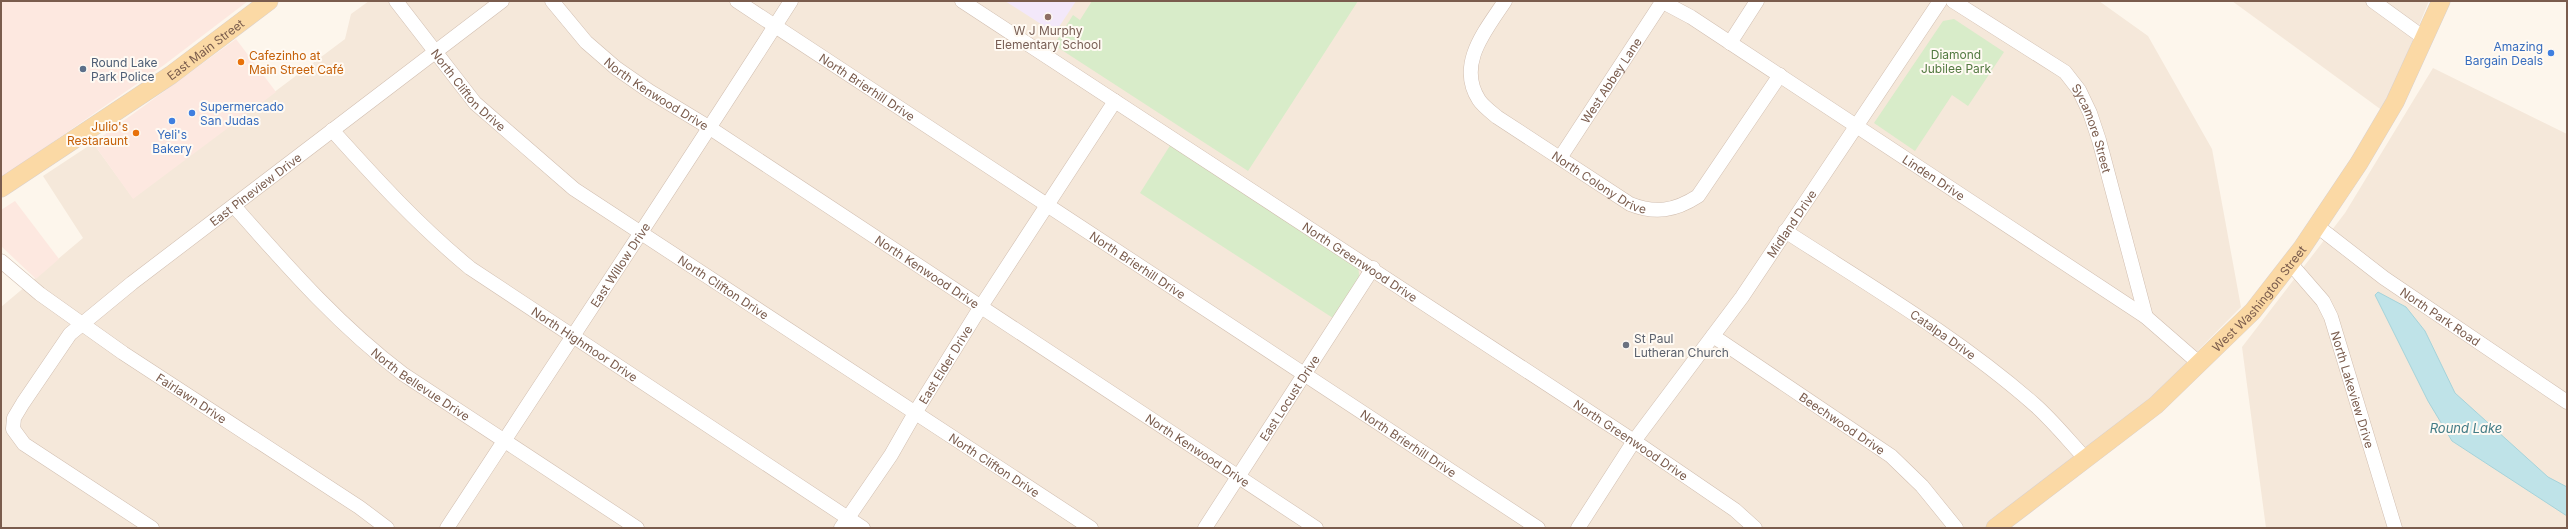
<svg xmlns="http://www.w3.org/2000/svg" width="2568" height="529" font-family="Inter,sans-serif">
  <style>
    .residential { fill: #f5e8da }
    .commercial { fill: #fde8e0 }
    .education { fill: #f3e8fa }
    .green { fill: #d8ecc9 }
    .water { fill: #bfe3e8; stroke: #a5d3da }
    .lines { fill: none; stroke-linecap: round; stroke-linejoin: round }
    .minor-casing { stroke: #d1beb0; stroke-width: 15 }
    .major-casing { stroke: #dad1cd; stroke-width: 19 }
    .minor { stroke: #fff; stroke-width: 14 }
    .major { stroke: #fbd9a5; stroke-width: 18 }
    .education-dot { fill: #8d6e63; stroke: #fffaf3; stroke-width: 1.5 }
    .shop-dot { fill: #3f7fe0; stroke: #fffaf3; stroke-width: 1.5 }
    .food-dot { fill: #e8710a; stroke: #fffaf3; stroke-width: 1.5 }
    .service-dot { fill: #5c6f8a; stroke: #fffaf3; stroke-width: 1.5 }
    .worship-dot { fill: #6b7280; stroke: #fffaf3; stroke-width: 1.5 }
    .labels { text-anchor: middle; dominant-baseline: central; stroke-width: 4; stroke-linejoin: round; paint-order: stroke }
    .education-label { font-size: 12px; fill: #785e54; stroke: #fffaf3 }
    .shop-label { font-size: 12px; fill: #366cbe; stroke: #fffaf3; text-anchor: end }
    .street-label { font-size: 12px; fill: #7a5c4d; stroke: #fffaf3 }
    .park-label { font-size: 12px; fill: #537a41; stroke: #fffaf3 }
    .food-label { font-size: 12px; fill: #c56008; stroke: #fffaf3; text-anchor: start }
    .service-label { font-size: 12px; fill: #4e5e75; stroke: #fffaf3; text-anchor: start }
    .worship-label { font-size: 12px; fill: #5b616d; stroke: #fffaf3; text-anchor: start }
    .water-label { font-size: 13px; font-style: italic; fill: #437c86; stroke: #fffaf3 }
  </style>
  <rect width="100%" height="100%" fill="#fdf6ec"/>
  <!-- residential -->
  <g class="residential">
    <path d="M369,1H2099L2148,36L2212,149L2241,307L2156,393L1985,528H1V307L83,238L43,176L93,143L133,198L345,39L351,14Z"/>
    <path d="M2232,1H2429L2383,111Z"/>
    <path d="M2433,68L2567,134V528H2266L2242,347L2345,213Z"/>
  </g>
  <!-- commercial -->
  <g class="commercial">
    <path d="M1,1H248L164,65L1,178Z"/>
    <path d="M236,39L276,92L133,199L93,143Z"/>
    <path d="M15,201L59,259L36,279L1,246V210Z"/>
  </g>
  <!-- education -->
  <path class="education" d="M1005,1H1076L1055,33Z"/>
  <!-- green -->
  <g class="green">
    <path d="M1092,1H1358L1248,171L1054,45L1073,15L1080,20Z"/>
    <path d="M1954,19L2004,52L1968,106L1952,95L1915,151L1874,123L1943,21Z"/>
    <path d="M1171,144L1358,265L1360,283L1336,320L1140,193Z"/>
  </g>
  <!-- water -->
  <path class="water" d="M2378,292L2406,307L2425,331L2455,393L2548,477L2567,487V516L2452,441L2428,401L2375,295Z"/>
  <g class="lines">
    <defs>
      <g id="minor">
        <path id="s1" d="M396,1L475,103L574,189L1091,528"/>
        <path id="s2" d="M552,1L586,42L616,68L649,91L710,128L1316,528"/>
        <path id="s3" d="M737,1L1538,528"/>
        <path id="s4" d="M962,1L1634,441L1735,510L1755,528"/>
        <path id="s5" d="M1505,1C1486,30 1456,64 1479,100C1483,106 1491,112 1497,117L1630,204C1655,214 1675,211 1698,196L1780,75"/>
        <path id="s6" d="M1661,1L1691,17L2146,317L2200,364"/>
        <path id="s7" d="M1953,1L2065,72L2079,90L2090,113L2099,140L2146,317"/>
        <path d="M2373,1L2424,38"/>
        <path d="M1730,43L1757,1"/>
        <path id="s8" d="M332,130C377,180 418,225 470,268L863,528"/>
        <path id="s9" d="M1560,158L1662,2"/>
        <path id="s10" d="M234,206C287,266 338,325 403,374L637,528"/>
        <path id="s11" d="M2317,226L2384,278L2567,402"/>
        <path id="s12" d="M1785,231C1870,286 1959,338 2035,405C2053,421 2069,441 2085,458"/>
        <path id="s13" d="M1,261L40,294L123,353L359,507L387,528"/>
        <path id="s14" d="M2290,263L2323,301L2331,317L2395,528"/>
        <path id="s15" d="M1713,336L1891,456L1922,486L1956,528"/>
        <path id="s16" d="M152,528L24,444L13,429L14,418L23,403L70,334L132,283L502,1"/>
        <path id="s17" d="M447,528C562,352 678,178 791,1"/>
        <path id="s18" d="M841,528L891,455L915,413L980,308L1115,101"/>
        <path id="s19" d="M1205,528L1373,268"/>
        <path id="s20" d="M1578,528L1634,441L1742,297L1940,1"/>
      </g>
      <g id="major">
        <path id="s21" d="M1,188L171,75L269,1"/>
        <path id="s22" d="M1995,528L2156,405L2253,311L2302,248L2359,163L2395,102L2441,1"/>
      </g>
    </defs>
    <!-- minor casing -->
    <use href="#minor" class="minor-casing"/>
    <!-- major casing -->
    <use href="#major" class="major-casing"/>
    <!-- minor -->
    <use href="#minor" class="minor"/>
    <!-- major -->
    <use href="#major" class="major"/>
  </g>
  <!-- markers -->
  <circle class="education-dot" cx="1048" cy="17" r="4"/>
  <g class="shop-dot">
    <circle cx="2551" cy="53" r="4"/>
    <circle cx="192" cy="113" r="4"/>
    <circle cx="172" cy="121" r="4"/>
  </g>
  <g class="food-dot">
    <circle cx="241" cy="62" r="4"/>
    <circle cx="136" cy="133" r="4"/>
  </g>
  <circle class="service-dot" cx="83" cy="69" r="4"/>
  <circle class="worship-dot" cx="1626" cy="345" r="4"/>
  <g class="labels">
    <!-- education labels -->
    <g class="education-label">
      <text x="1048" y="30">W J Murphy<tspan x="1048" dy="14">Elementary School</tspan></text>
    </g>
    <!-- shop labels -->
    <g class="shop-label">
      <text x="2543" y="46">Amazing<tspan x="2543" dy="14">Bargain Deals</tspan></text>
      <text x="200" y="106" text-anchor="start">Supermercado<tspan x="200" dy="14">San Judas</tspan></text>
      <text x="172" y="134" text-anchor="middle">Yeli's<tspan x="172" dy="14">Bakery</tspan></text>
    </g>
    <!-- street labels -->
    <g class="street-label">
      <text stroke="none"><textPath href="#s21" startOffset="247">East Main Street</textPath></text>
      <text stroke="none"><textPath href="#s9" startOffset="93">West Abbey Lane</textPath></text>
      <text stroke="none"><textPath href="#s3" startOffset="156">North Brierhill Drive</textPath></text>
      <text stroke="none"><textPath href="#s1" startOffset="115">North Clifton Drive</textPath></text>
      <text stroke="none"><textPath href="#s2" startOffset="141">North Kenwood Drive</textPath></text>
      <text stroke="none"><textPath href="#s7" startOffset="196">Sycamore Street</textPath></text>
      <text stroke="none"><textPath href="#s6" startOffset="325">Linden Drive</textPath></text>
      <text stroke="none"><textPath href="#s5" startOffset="256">North Colony Drive</textPath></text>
      <text stroke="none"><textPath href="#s16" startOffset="519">East Pineview Drive</textPath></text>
      <text stroke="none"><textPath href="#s20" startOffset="372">Midland Drive</textPath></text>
      <text stroke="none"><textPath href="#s4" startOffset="476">North Greenwood Drive</textPath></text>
      <text stroke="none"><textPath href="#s17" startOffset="315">East Willow Drive</textPath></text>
      <text stroke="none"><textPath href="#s3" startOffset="480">North Brierhill Drive</textPath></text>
      <text stroke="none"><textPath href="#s2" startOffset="465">North Kenwood Drive</textPath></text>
      <text stroke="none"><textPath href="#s1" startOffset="439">North Clifton Drive</textPath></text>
      <text stroke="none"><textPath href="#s22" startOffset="351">West Washington Street</textPath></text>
      <text stroke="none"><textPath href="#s11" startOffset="153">North Park Road</textPath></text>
      <text stroke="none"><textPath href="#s12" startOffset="189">Catalpa Drive</textPath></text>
      <text stroke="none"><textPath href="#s8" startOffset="333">North Highmoor Drive</textPath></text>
      <text stroke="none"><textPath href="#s18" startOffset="194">East Elder Drive</textPath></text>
      <text stroke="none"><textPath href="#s10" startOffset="259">North Bellevue Drive</textPath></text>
      <text stroke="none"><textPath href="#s14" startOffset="144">North Lakeview Drive</textPath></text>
      <text stroke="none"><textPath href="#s13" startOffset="235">Fairlawn Drive</textPath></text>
      <text stroke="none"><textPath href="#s19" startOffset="155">East Locust Drive</textPath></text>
      <text stroke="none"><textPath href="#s15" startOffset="156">Beechwood Drive</textPath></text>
      <text stroke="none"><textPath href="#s4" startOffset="800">North Greenwood Drive</textPath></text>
      <text stroke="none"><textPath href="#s3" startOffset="804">North Brierhill Drive</textPath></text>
      <text stroke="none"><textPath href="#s2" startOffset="789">North Kenwood Drive</textPath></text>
      <text stroke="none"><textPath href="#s1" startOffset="763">North Clifton Drive</textPath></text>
    </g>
    <!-- park labels -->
    <g class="park-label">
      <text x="1956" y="54">Diamond<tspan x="1956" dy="14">Jubilee Park</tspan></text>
    </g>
    <!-- food labels -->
    <g class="food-label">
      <text x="249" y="55">Cafezinho at<tspan x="249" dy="14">Main Street Café</tspan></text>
      <text x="128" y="126" text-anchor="end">Julio's<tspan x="128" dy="14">Restaraunt</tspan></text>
    </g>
    <!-- service labels -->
    <g class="service-label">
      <text x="91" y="62">Round Lake<tspan x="91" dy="14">Park Police</tspan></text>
    </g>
    <!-- worship labels -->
    <g class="worship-label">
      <text x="1634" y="338">St Paul<tspan x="1634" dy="14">Lutheran Church</tspan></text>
    </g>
    <!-- water labels -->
    <g class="water-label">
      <text x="2466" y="428">Round Lake</text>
    </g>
  </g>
  <!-- border -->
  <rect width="2568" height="529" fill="none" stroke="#7a5c4d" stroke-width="4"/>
</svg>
